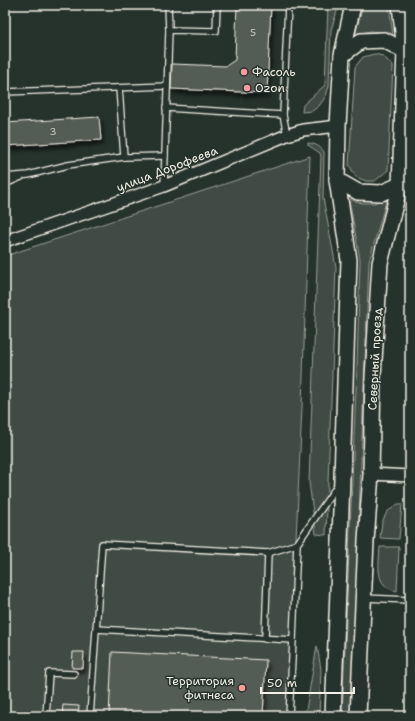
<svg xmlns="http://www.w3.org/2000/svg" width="415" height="721" font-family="'Shantell Sans',sans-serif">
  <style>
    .green { fill: #414b45; stroke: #9a9e96 }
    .building { fill: #525c55; stroke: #f4f1e8; filter: url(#shadow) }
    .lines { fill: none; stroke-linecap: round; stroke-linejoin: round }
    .service-casing { stroke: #f4f1e8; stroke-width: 8 }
    .minor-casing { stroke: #f4f1e8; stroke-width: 14 }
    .secondary-casing { stroke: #f4f1e8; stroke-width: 18 }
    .service { stroke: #26332d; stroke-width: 5.5 }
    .minor { stroke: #26332d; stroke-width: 11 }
    .secondary { stroke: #26332d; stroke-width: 15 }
    .poi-dot { fill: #ff9aa2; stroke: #26332d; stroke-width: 1.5 }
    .labels { text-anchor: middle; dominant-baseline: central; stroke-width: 3; stroke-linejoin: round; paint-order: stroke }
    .number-label { font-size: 10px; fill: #ccccc3 }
    .poi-label { font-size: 12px; fill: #f4f1e8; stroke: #26332d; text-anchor: start }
    .street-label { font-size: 12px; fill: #f4f1e8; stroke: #26332d }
  </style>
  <defs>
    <filter id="shadow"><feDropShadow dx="2.5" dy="4.5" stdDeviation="2" flood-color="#0009"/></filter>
  </defs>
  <rect width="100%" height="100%" fill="#26332d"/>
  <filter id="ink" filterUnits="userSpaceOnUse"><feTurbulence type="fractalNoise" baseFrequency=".025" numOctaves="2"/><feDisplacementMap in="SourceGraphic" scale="8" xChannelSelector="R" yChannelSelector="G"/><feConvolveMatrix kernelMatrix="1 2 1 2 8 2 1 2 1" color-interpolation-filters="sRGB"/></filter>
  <g filter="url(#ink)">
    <!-- green -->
    <g class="green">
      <path d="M328,5H339L331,30L329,86L326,96L319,106L312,111L302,112L303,105L325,85Z"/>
      <path d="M363,5H389L393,37L381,32L370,31L355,35Z"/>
      <path d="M374,54L383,56L393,66L388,170L375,181H366L356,177L349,165L355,67L363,57Z"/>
      <path d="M308,143C315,144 320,146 324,152L323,198L336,267L326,535L316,534L309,482L321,157L320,153L308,145Z"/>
      <path d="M310,156L302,407L288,716H5V256Z"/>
      <path d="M387,198L369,261L351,716H342L357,365L360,259L349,199L362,203H374Z"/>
      <path d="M398,504H402L399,539L380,538L382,522L387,512Z"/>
      <path d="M380,547H399L397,591C374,587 379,565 380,547Z"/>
      <path d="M317,646L321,669L319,716H305Z"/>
    </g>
    <!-- building -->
    <g class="building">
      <path d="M237,5H271L267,93L171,89L172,64L226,66L235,60Z"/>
      <path d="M99,117L101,140L5,146V123Z"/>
      <path d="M73,652H84L83,668H72Z"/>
      <path d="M112,652L266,660L263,716H109Z"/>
      <path d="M63,705L79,706L78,716H62Z"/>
    </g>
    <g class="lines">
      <defs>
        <g id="service">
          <path d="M168,5L169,30"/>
          <path d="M119,88L124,157"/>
          <path d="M5,92L167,86"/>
          <path d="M166,108L283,115"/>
          <path d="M287,135L283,115L288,5"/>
          <path d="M5,177L28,175L68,165L124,157L165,156"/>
          <path d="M5,184L21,177"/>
          <path d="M164,186L169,30L216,31L217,5"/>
          <path d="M364,598L410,600"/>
          <path d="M96,629L293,640"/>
          <path d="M265,639L268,553"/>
          <path d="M46,716L49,673L74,674"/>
          <path d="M90,716L102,544L268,553L297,544L337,486"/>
          <path d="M289,716L293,640L297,544"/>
        </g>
        <g id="minor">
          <path d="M5,241L164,186L287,135L303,130L338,126"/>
          <path d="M371,474L410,476"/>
        </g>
        <g id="secondary">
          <path d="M342,55L361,41L384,40L405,51"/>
          <path d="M337,180L358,192L381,193L400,185"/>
          <path d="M333,716L340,540L349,260L337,180L338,126L342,55L353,5"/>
          <path d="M358,716L366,541L371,474L373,377L380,263L400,185L405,51L400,5"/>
        </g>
      </defs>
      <!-- service casing -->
      <use href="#service" class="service-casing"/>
      <!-- minor casing -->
      <use href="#minor" class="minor-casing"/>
      <!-- secondary casing -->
      <use href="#secondary" class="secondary-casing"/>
      <!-- service -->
      <use href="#service" class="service"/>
      <!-- minor -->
      <use href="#minor" class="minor"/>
      <!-- secondary -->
      <use href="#secondary" class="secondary"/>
    </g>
  </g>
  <!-- markers -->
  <g class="poi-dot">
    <circle cx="244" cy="72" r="4"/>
    <circle cx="247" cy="88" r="4"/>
    <circle cx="242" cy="688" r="4"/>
  </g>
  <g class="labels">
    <!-- number labels -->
    <g class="number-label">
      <text x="253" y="32">5</text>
      <text x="53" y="131">3</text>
    </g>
    <!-- poi labels -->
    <g class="poi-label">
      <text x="252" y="72">Фасоль</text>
      <text x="255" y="88">Ozon</text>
      <text x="234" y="681" text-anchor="end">Территория<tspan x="234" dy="14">фитнеса</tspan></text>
    </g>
    <!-- street labels -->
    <g class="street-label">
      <text transform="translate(167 169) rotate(-21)">улица Дорофеева</text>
      <text transform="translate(375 359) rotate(-87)">Северный проезд</text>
    </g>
  </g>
  <!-- margin -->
  <rect width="415" height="721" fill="none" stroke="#26332d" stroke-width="20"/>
  <rect x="10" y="10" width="395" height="701" fill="none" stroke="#f4f1e8" stroke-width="1.5" filter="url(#ink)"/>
  <!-- scale -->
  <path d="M261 687v6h93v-6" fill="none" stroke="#f4f1e8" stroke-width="2"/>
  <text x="267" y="687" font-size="12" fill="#f4f1e8" stroke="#26332d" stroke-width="3" paint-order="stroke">50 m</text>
</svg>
